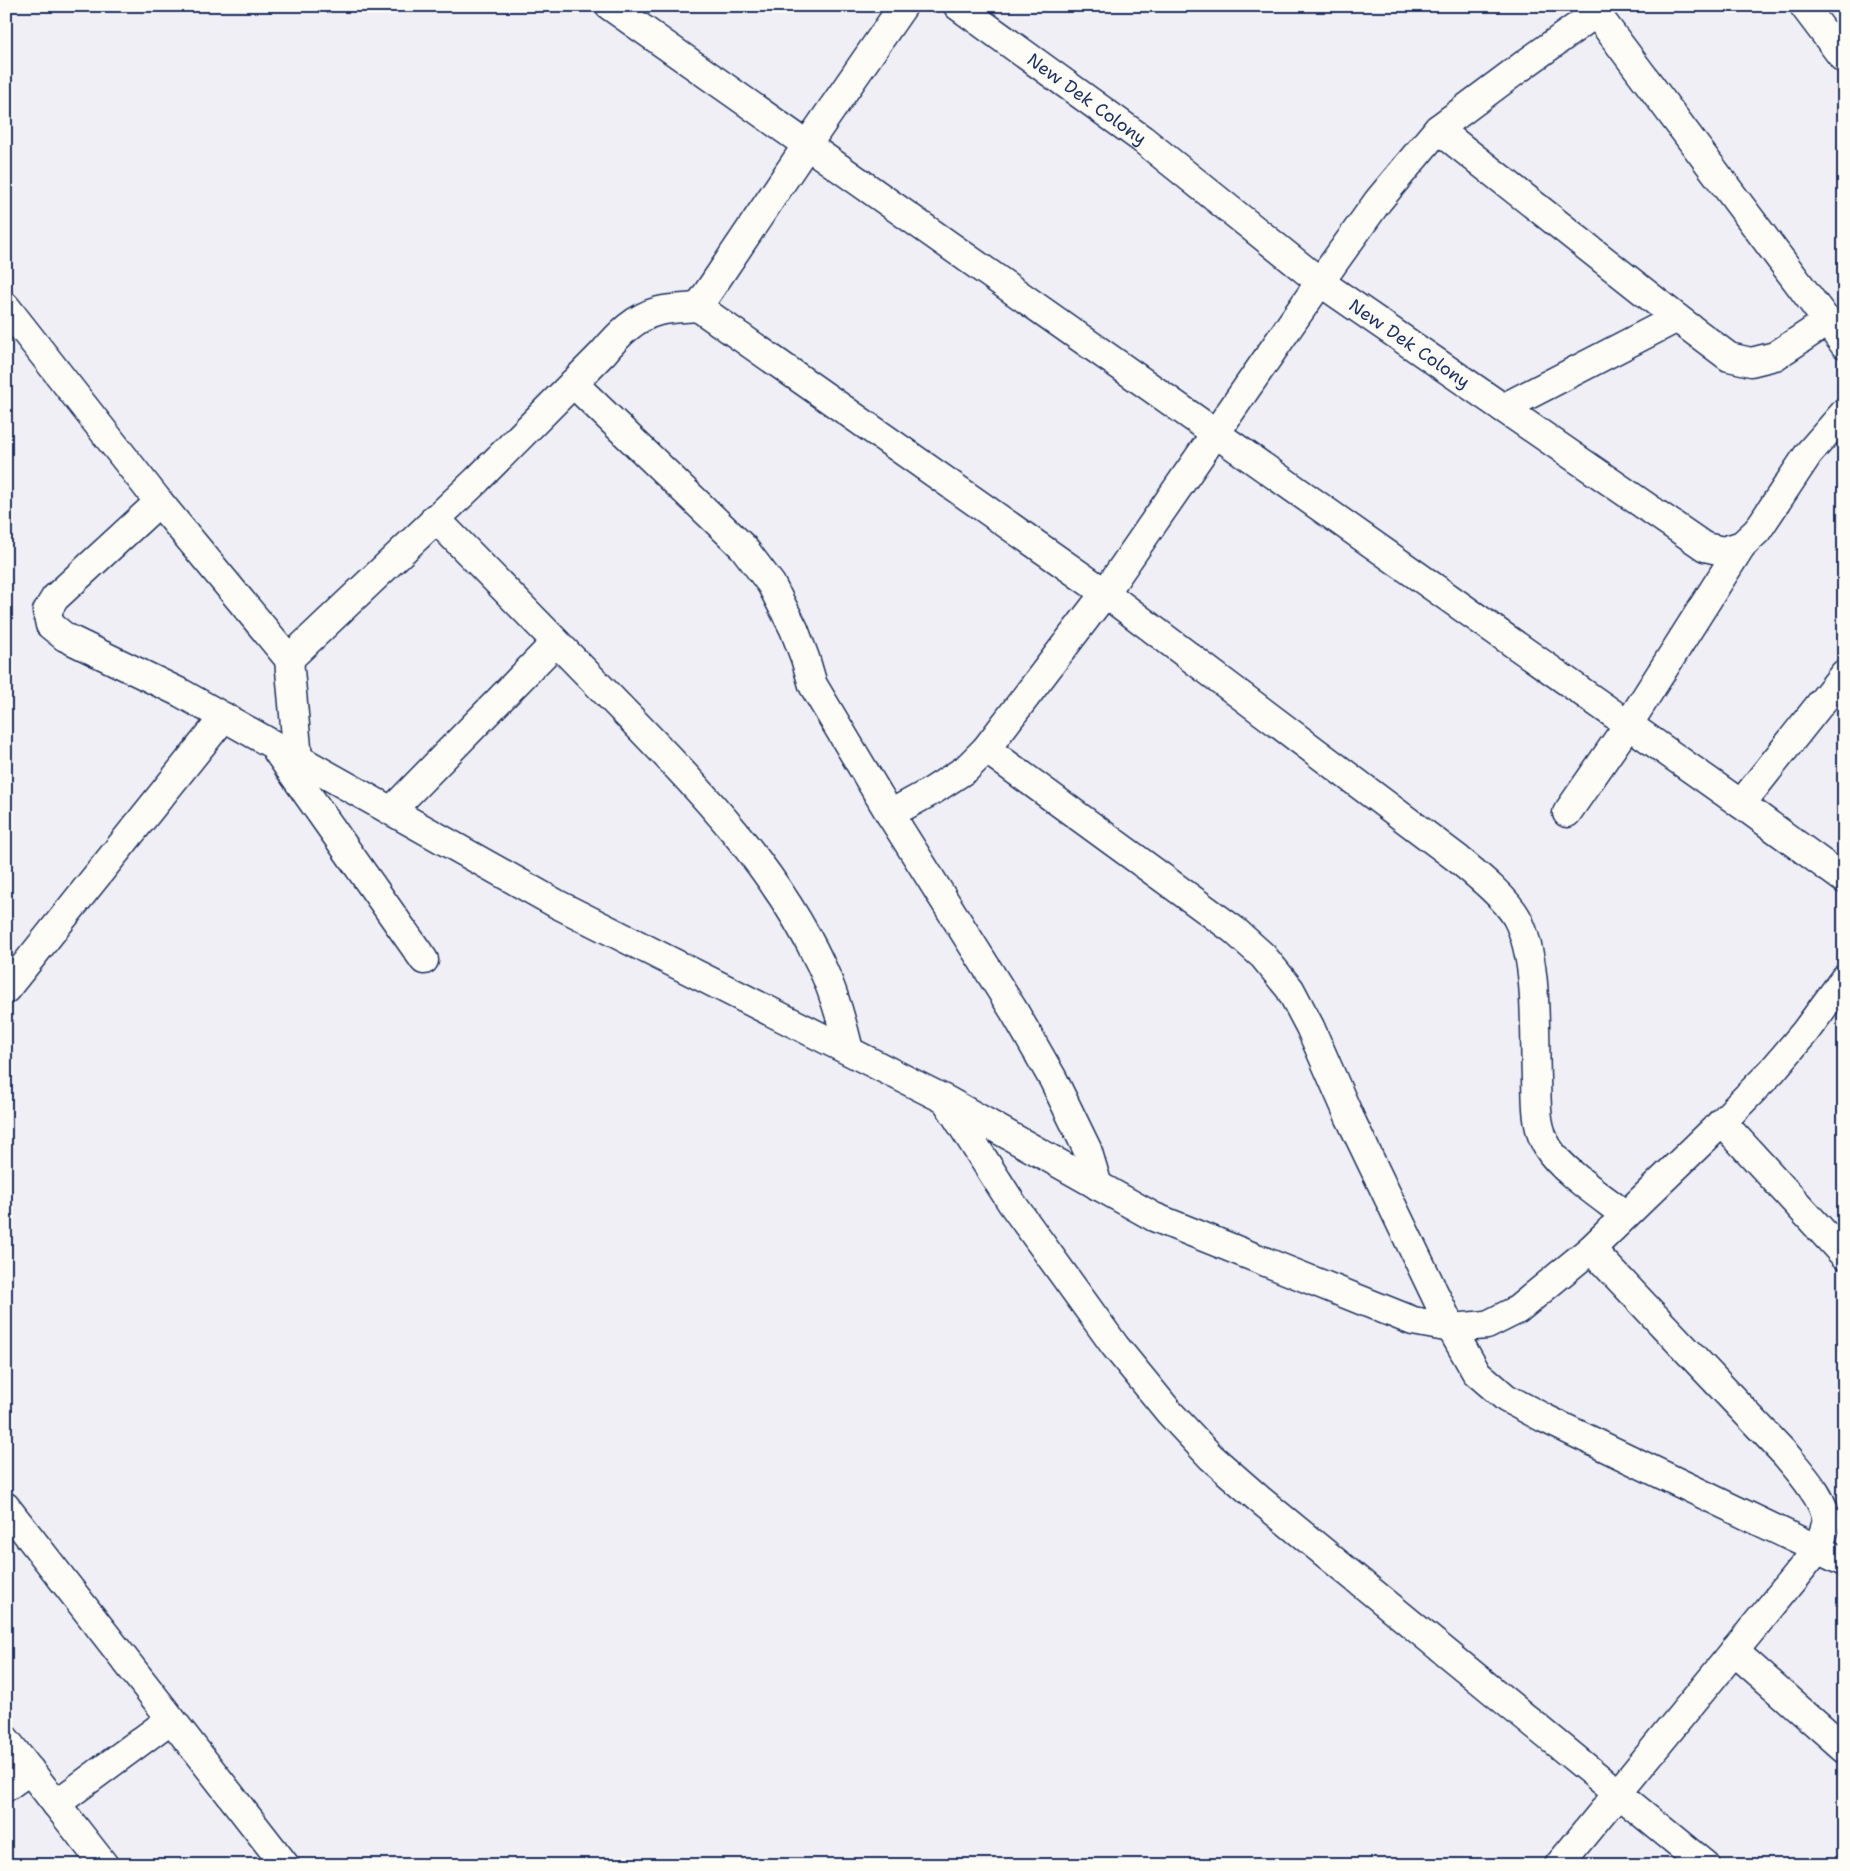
<svg xmlns="http://www.w3.org/2000/svg" width="1850" height="1871" font-family="'Shantell Sans',sans-serif">
  <style>
    .lines { fill: none; stroke-linecap: round; stroke-linejoin: round }
    .street-casing { stroke: #1b2f5e; stroke-width: 31 }
    .street { stroke: #fdfcf7; stroke-width: 28 }
    .labels { text-anchor: middle; dominant-baseline: central; stroke-width: 5; stroke-linejoin: round; paint-order: stroke }
    .street-label { font-size: 18px; fill: #1b2f5e; stroke: #fdfcf7 }
  </style>
  <rect width="100%" height="100%" fill="#f0eff5"/>
  <filter id="ink" filterUnits="userSpaceOnUse"><feTurbulence type="fractalNoise" baseFrequency=".02" numOctaves="2"/><feDisplacementMap in="SourceGraphic" scale="10" xChannelSelector="R" yChannelSelector="G"/><feConvolveMatrix kernelMatrix="1 2 1 2 8 2 1 2 1" color-interpolation-filters="sRGB"/></filter>
  <g filter="url(#ink)">
    <g class="lines">
      <defs>
        <g id="street">
          <path d="M610,6L1741,804L1844,879"/>
          <path d="M903,6L807,145L698,307L1105,593L1458,859C1476,874 1506,898 1517,918C1539,961 1534,1031 1536,1079C1537,1104 1535,1126 1548,1148C1561,1170 1605,1199 1625,1215"/>
          <path id="s1" d="M958,6L1142,139L1320,282L1705,547L1723,551L1742,545L1757,531L1809,453L1844,413"/>
          <path d="M1804,6L1844,59"/>
          <path d="M1596,13L1844,344"/>
          <path d="M1438,129L1677,318L1729,357L1751,362L1775,356L1828,321"/>
          <path d="M6,307L159,502L289,659L298,759"/>
          <path d="M573,383L743,547L771,584L794,629L805,658L813,685L890,814L1014,1011L1053,1079L1087,1149L1098,1186"/>
          <path d="M1503,408L1677,318"/>
          <path d="M159,502L55,598L47,611L50,625L65,637L181,693L557,904L946,1100L1154,1217L1413,1321L1451,1328L1487,1325L1517,1310L1591,1249L1722,1122L1772,1071L1805,1032L1844,979"/>
          <path d="M435,518C494,578 553,639 612,699C690,780 773,862 821,965C834,992 842,1021 849,1050"/>
          <path d="M289,659L477,480L603,353C618,335 635,317 659,311C671,308 686,308 698,307"/>
          <path d="M986,749L1234,930L1263,956L1290,989L1310,1027L1350,1118L1451,1328L1476,1372L1506,1398L1544,1418L1844,1562"/>
          <path d="M277,751L424,960"/>
          <path d="M1741,804L1844,674"/>
          <path d="M391,811L556,642"/>
          <path d="M1567,813L1628,725L1742,545"/>
          <path d="M890,814L932,791L966,769L986,749L1105,593L1320,282L1378,201L1438,129L1525,64L1596,13L1603,6"/>
          <path d="M6,989L224,717"/>
          <path d="M947,1102L1011,1202L1115,1346L1169,1412L1211,1457L1259,1499L1705,1865"/>
          <path d="M1722,1122L1844,1255"/>
          <path d="M6,1507L285,1865"/>
          <path d="M1734,1651L1844,1748"/>
          <path d="M6,1740L104,1865"/>
          <path d="M6,1787L30,1770"/>
          <path d="M56,1804L171,1719"/>
          <path d="M1559,1865L1817,1550C1820,1542 1824,1533 1826,1524C1829,1503 1798,1470 1786,1455L1591,1249"/>
        </g>
      </defs>
      <!-- street casing -->
      <use href="#street" class="street-casing"/>
      <!-- street -->
      <use href="#street" class="street"/>
    </g>
  </g>
  <g class="labels">
    <!-- street labels -->
    <g class="street-label">
      <text stroke="none"><textPath href="#s1" startOffset="159">New Dek Colony</textPath></text>
      <text stroke="none"><textPath href="#s1" startOffset="564">New Dek Colony</textPath></text>
    </g>
  </g>
  <!-- margin -->
  <rect width="1850" height="1871" fill="none" stroke="#fdfcf7" stroke-width="25"/>
  <rect x="12" y="12" width="1825" height="1846" fill="none" stroke="#1b2f5e" stroke-width="2" filter="url(#ink)"/>
</svg>
